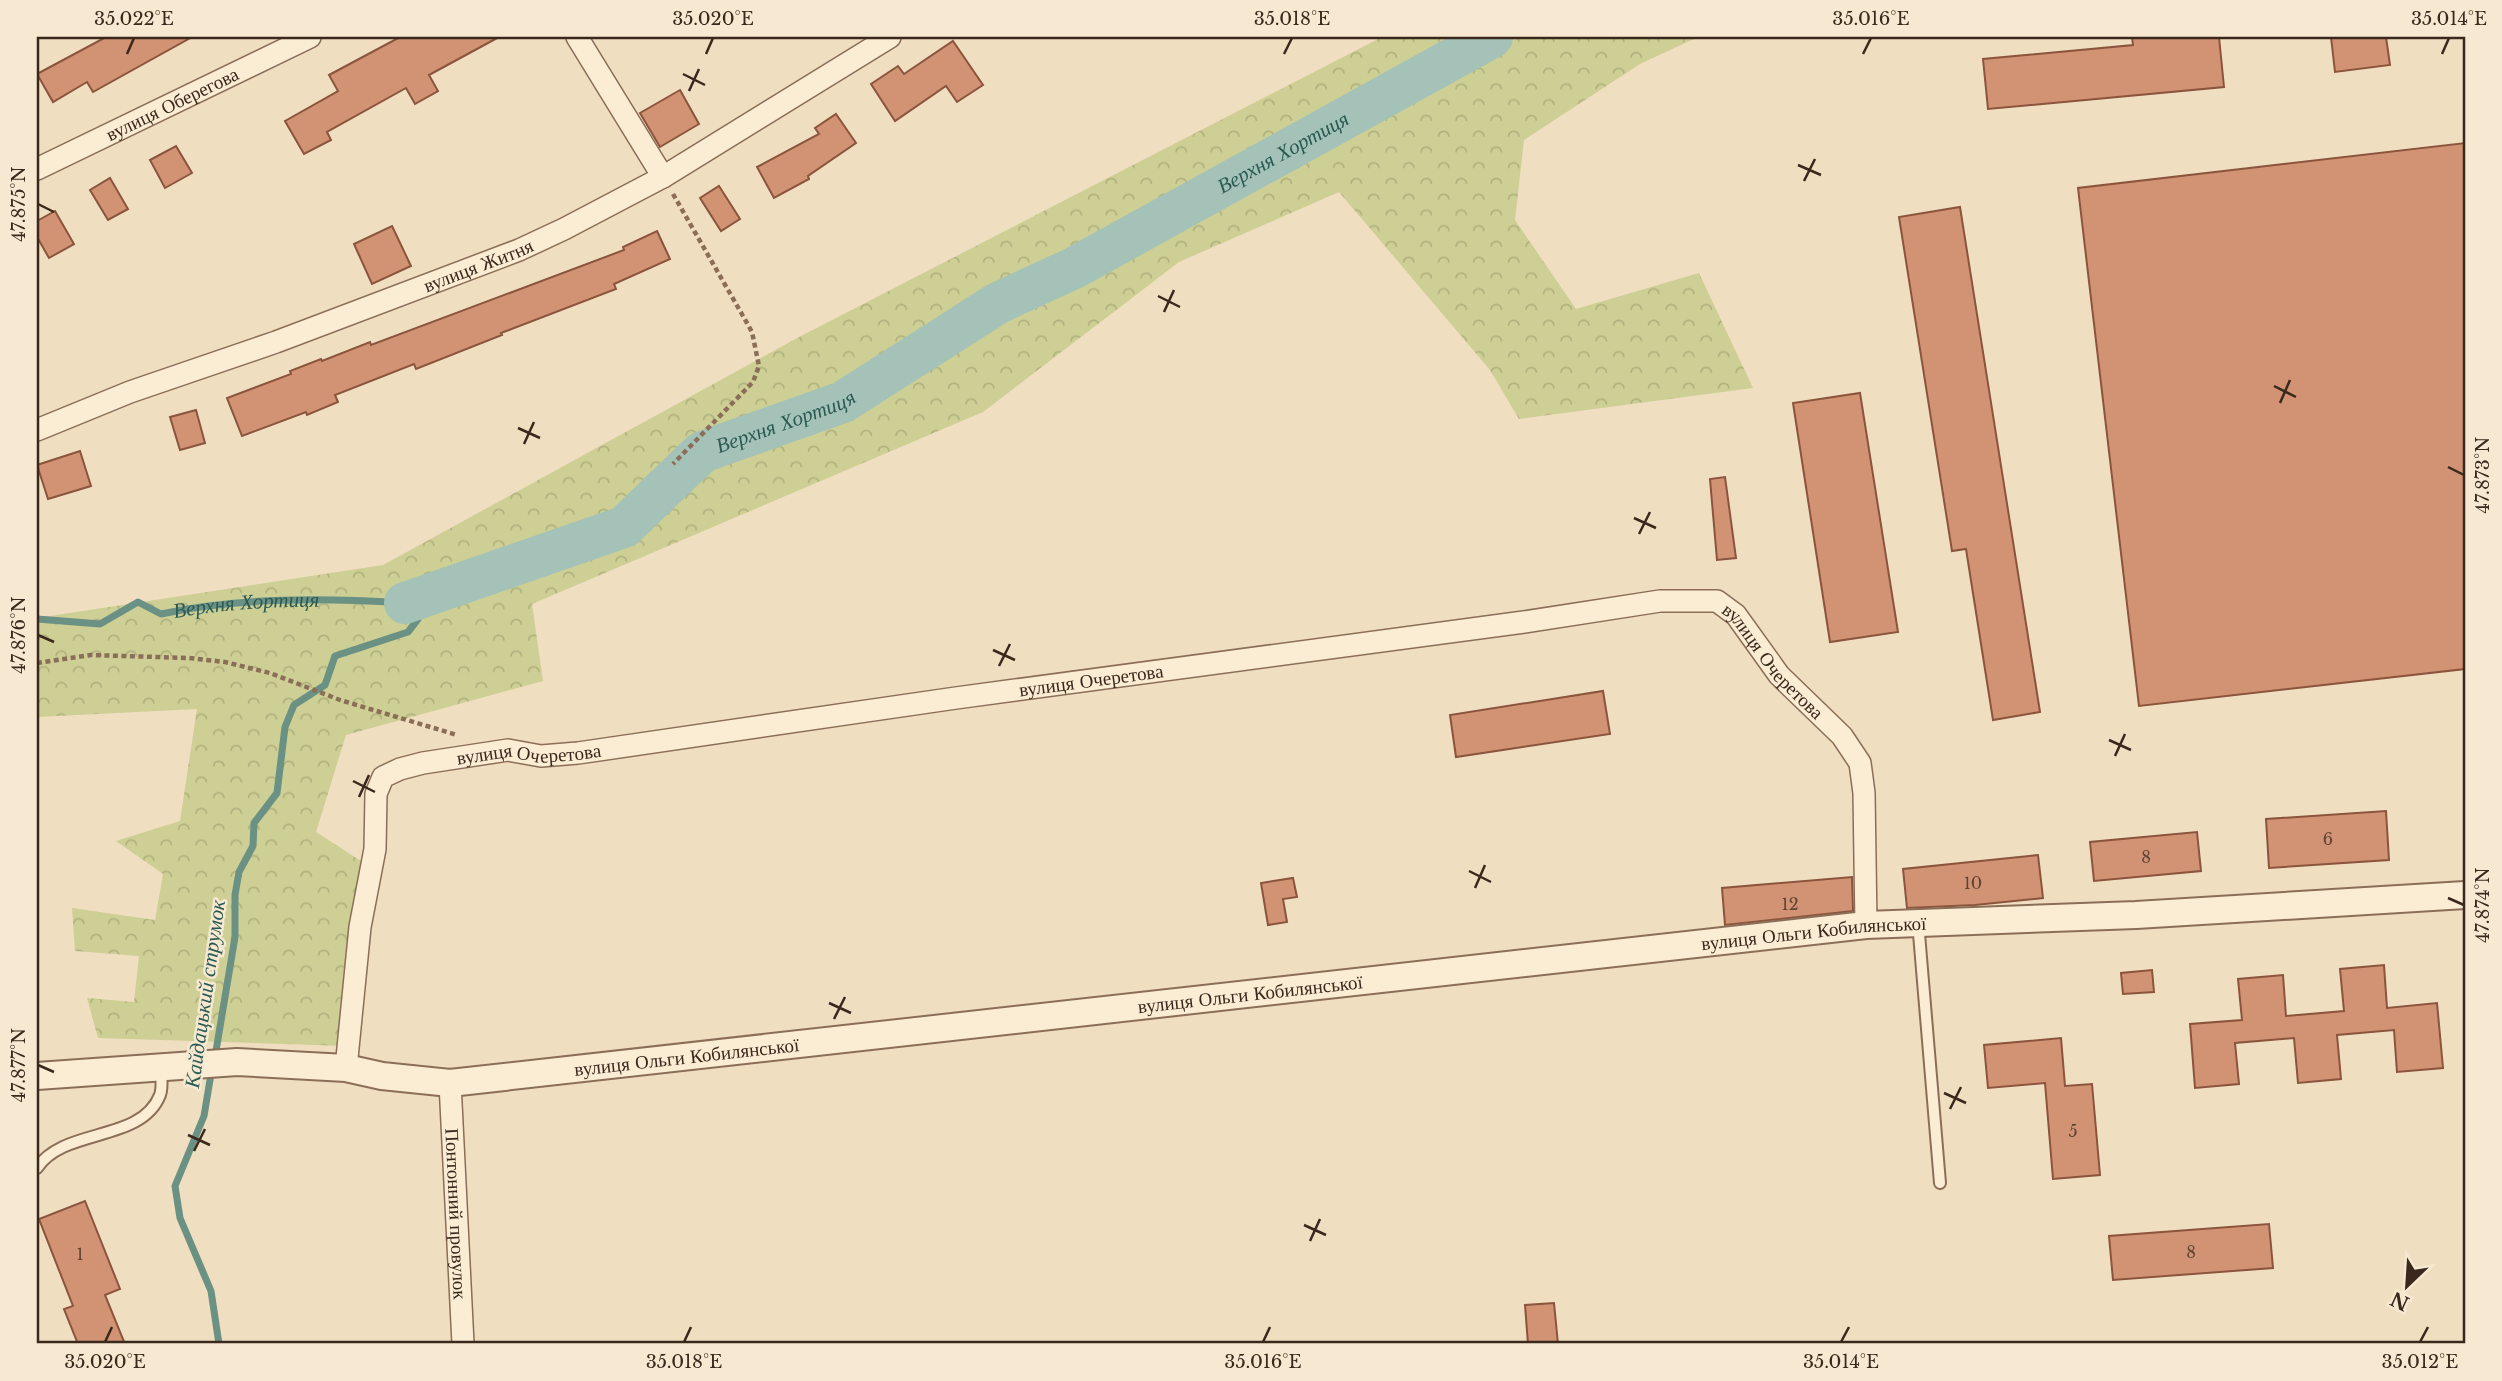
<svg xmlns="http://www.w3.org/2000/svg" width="2502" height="1381" font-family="'Libre Baskerville',serif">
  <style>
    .forest { fill: url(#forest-crowns) }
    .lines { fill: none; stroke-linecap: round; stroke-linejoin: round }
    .stream { stroke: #6a9184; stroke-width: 7 }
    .river { stroke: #a4c2b7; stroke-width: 42 }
    .building { fill: #d19374; stroke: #8b543c; stroke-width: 2 }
    .service-casing { stroke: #8b6e57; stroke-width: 14 }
    .minor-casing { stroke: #8b6e57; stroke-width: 24 }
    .tertiary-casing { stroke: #8b6e57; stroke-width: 30 }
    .path { stroke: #8b6e57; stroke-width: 4.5; stroke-dasharray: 5 3.5; stroke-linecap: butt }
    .service { stroke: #fbecd4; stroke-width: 10 }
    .minor { stroke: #fbecd4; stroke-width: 21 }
    .tertiary { stroke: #fbecd4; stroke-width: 26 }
    .ticks { fill: none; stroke: #3a281c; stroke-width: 2.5 }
    .labels { text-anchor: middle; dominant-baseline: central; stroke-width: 5; stroke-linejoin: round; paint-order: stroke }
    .number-label { font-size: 16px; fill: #604332 }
    .street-label { font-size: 19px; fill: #3a281c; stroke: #f7e9d1 }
    .water-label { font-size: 21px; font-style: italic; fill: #2b5a53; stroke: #f7e9d1 }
    .neatline { fill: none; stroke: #3a281c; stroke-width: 2.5 }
    .ticks-label { font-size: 18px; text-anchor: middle; fill: #3a281c }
  </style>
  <defs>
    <pattern id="forest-crowns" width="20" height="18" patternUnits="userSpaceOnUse" patternTransform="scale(1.75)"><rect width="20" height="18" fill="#cdcf94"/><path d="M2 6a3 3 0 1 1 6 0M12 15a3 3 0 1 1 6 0" fill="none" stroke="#b1b27f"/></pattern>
  </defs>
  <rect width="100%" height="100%" fill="#f0dec1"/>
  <!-- forest -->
  <path class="forest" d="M1382,37H1698L1640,64L1524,140L1515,220L1576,309L1699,273L1753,388L1519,419L1490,370L1339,192L1179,262L983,412L532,604L543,681L346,735L316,832L364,863L345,1046L98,1038L87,998L134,1002L139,956L75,951L72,908L155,920L163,874L116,841L180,821L197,709L37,717V618L383,565L801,336Z"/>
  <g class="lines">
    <!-- stream -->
    <g class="stream">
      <path id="s1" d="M37,619L100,624L138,602L161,614C240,597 324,598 405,603"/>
      <path d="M215,1057L235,937V895L239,872L253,846L254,823L277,793L285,727L294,705L325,685L335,656L408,632L418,619L421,597"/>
      <path d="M212,1068L204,1116L175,1186L180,1218L211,1291L219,1344"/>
    </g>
    <!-- river -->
    <path class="river" id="s2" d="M405,603L624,527L702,452L843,402L998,303L1074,268L1492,37"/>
  </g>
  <!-- building -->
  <g class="building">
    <path d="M106,37H192L93,92L87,82L53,102L37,74Z"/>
    <path d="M400,37H499L429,75L438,91L415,104L406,88L327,132L331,140L304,154L285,121L338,91L329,75Z"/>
    <path d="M2132,37H2219L2224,87L1988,109L1983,59L2133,45Z"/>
    <path d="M2331,37H2386L2390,65L2335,72Z"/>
    <path d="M953,41L983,85L957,102L946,86L895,121L871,84L898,66L904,74Z"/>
    <path d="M680,90L699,124L660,147L640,113Z"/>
    <path d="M836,114L856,143L808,176L809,179L774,198L757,167L819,134L815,128Z"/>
    <path d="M2465,143V669L2139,706L2078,188Z"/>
    <path d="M176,146L192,173L165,188L150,160Z"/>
    <path d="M110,178L128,209L108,220L90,190Z"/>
    <path d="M719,186L740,219L721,231L700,198Z"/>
    <path d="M1960,207L2040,712L1993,720L1966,549L1952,551L1899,217Z"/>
    <path d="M55,211L74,244L49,258L37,237V221Z"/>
    <path d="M392,226L411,266L372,284L354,244Z"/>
    <path d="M657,231L670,259L614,284L616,289L501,333L502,335L416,369L414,364L335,395L338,402L307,415L306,412L242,436L227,398L291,374L290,371L321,359L322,361L370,342L371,345L624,250L623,247Z"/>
    <path d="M1860,393L1898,632L1830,642L1793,403Z"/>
    <path d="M196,410L205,443L180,450L170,417Z"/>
    <path d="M80,451L91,486L48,499L37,465Z"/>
    <path d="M1725,477L1736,558L1717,560L1710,479Z"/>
    <path d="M1603,691L1610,734L1456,757L1450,715Z"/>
    <path d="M2386,811L2389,860L2269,868L2266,819Z"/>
    <path d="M2197,832L2201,871L2094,881L2090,842Z"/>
    <path d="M2038,855L2043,898L1975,905L1907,908L1903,869Z"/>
    <path d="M1852,877L1853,911L1725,925L1722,888Z"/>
    <path d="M1293,878L1297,897L1283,899L1287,922L1268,925L1261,883Z"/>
    <path d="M2384,965L2387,1008L2437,1003L2443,1068L2397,1072L2394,1030L2337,1035L2341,1079L2298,1083L2294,1038L2235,1043L2239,1084L2195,1088L2190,1024L2242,1020L2238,979L2283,975L2286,1016L2344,1011L2340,969Z"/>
    <path d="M2152,970L2154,992L2123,994L2121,973Z"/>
    <path d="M2061,1038L2065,1086L2092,1084L2100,1175L2053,1179L2045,1083L1988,1088L1984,1045Z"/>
    <path d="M85,1201L120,1289L105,1295L125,1344H78L64,1309L73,1306L39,1219Z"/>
    <path d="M2269,1224L2273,1268L2113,1280L2109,1236Z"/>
    <path d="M1554,1303L1558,1344H1528L1525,1305Z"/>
  </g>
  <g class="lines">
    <defs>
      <g id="service">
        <path d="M1918,922L1940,1183"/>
        <path d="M37,1168C64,1127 141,1143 160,1095C163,1087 161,1076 161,1068"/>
      </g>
      <g id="minor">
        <path d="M577,37L663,177"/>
        <path id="s3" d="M37,169L310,37"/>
        <path id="s4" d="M37,430L130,392L276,342L519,250L564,229L663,177L890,37"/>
        <path id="s5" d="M346,1068L360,927L375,849L376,794L383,777L400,769L423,763L508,750L541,756L578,753L956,698L1524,622L1660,601H1717L1736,615L1779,675L1842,736L1860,763L1864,793L1866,925"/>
        <path id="s6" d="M450,1083L463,1344"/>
      </g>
      <g id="tertiary">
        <path id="s7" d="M37,1076L237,1062L346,1068L382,1076L450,1083L1866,925L2136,915L2465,895"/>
      </g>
    </defs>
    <!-- service casing -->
    <use href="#service" class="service-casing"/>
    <!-- minor casing -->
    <use href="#minor" class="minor-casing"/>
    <!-- tertiary casing -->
    <use href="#tertiary" class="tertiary-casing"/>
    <!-- path -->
    <g class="path">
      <path d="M673,194L743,316L752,332L759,366L753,382L673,464"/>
      <path d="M37,663L91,655L189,658L225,662L270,673L340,700L457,735"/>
    </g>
    <!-- service -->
    <use href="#service" class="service"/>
    <!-- minor -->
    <use href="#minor" class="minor"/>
    <!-- tertiary -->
    <use href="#tertiary" class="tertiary"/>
  </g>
  <!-- ticks -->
  <path class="ticks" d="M127,54L134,38M706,54L713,38M1284,54L1292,38M1863,54L1871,38M2442,54L2449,38M683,74L705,85M689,91L699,69M1798,165L1821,175M1804,181L1815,159M38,204L54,212M1158,296L1180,307M1164,312L1174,290M2274,386L2296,397M2280,403L2290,380M518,428L540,438M524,444L534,422M2448,467L2464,475M1634,518L1656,528M1639,534L1650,512M38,635L54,642M993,650L1015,660M999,666L1010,644M2109,740L2131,750M2115,756L2125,734M353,781L375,792M359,797L369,775M1469,871L1491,882M1475,888L1485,865M2448,898L2464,905M829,1003L851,1013M834,1019L845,997M38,1065L54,1072M1944,1093L1966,1103M1950,1109L1961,1087M188,1135L210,1145M194,1151L205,1129M1304,1225L1326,1235M1310,1241L1320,1219M105,1342L112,1327M684,1342L691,1327M1263,1342L1270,1327M1841,1342L1849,1327M2420,1342L2428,1327"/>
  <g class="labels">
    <!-- number labels -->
    <g class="number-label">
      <text x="2328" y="839">6</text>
      <text x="2146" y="857">8</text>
      <text x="1973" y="883">10</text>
      <text x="1790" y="904">12</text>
      <text x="2073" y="1131">5</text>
      <text x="2191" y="1252">8</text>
      <text x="80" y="1254">1</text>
    </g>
    <!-- street labels -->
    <g class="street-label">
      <text stroke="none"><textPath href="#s3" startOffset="150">вулиця Оберегова</textPath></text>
      <text stroke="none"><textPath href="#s4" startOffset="471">вулиця Житня</textPath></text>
      <text stroke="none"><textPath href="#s5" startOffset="1726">вулиця Очеретова</textPath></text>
      <text stroke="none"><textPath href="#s5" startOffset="1012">вулиця Очеретова</textPath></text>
      <text stroke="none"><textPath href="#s5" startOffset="444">вулиця Очеретова</textPath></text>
      <text stroke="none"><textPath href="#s7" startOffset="1787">вулиця Ольги Кобилянської</textPath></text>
      <text stroke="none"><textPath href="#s7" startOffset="1220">вулиця Ольги Кобилянської</textPath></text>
      <text stroke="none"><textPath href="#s7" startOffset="653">вулиця Ольги Кобилянської</textPath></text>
      <text stroke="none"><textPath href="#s6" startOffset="131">Понтонний провулок</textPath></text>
    </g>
    <!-- water labels -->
    <g class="water-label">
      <text stroke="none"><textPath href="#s2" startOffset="996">Верхня Хортиця</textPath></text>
      <text stroke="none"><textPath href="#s2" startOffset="429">Верхня Хортиця</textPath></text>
      <text stroke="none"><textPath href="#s1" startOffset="219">Верхня Хортиця</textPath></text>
      <text transform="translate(205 994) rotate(-82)">Кайдацький струмок</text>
    </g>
  </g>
  <!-- border -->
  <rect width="2502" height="1381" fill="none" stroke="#f7e9d1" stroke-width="77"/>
  <!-- north arrow -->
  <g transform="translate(2407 1286) rotate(205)" stroke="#f7e9d1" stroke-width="5" paint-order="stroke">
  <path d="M0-5L12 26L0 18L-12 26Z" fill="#3a281c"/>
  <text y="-10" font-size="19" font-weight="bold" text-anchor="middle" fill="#3a281c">N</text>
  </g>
  <rect x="38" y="38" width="2426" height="1304" class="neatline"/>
  <g class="ticks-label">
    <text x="134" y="25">35.022°E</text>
    <text x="713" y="25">35.020°E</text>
    <text x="1292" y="25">35.018°E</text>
    <text x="1871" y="25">35.016°E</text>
    <text x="2449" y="25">35.014°E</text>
    <text transform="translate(19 204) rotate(-90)" y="6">47.875°N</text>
    <text transform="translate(2483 475) rotate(-90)" y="6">47.873°N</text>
    <text transform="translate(19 635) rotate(-90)" y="6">47.876°N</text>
    <text transform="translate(2483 905) rotate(-90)" y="6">47.874°N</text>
    <text transform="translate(19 1065) rotate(-90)" y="6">47.877°N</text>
    <text x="105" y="1368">35.020°E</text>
    <text x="684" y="1368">35.018°E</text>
    <text x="1263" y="1368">35.016°E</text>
    <text x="1841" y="1368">35.014°E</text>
    <text x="2420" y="1368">35.012°E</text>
  </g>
</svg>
